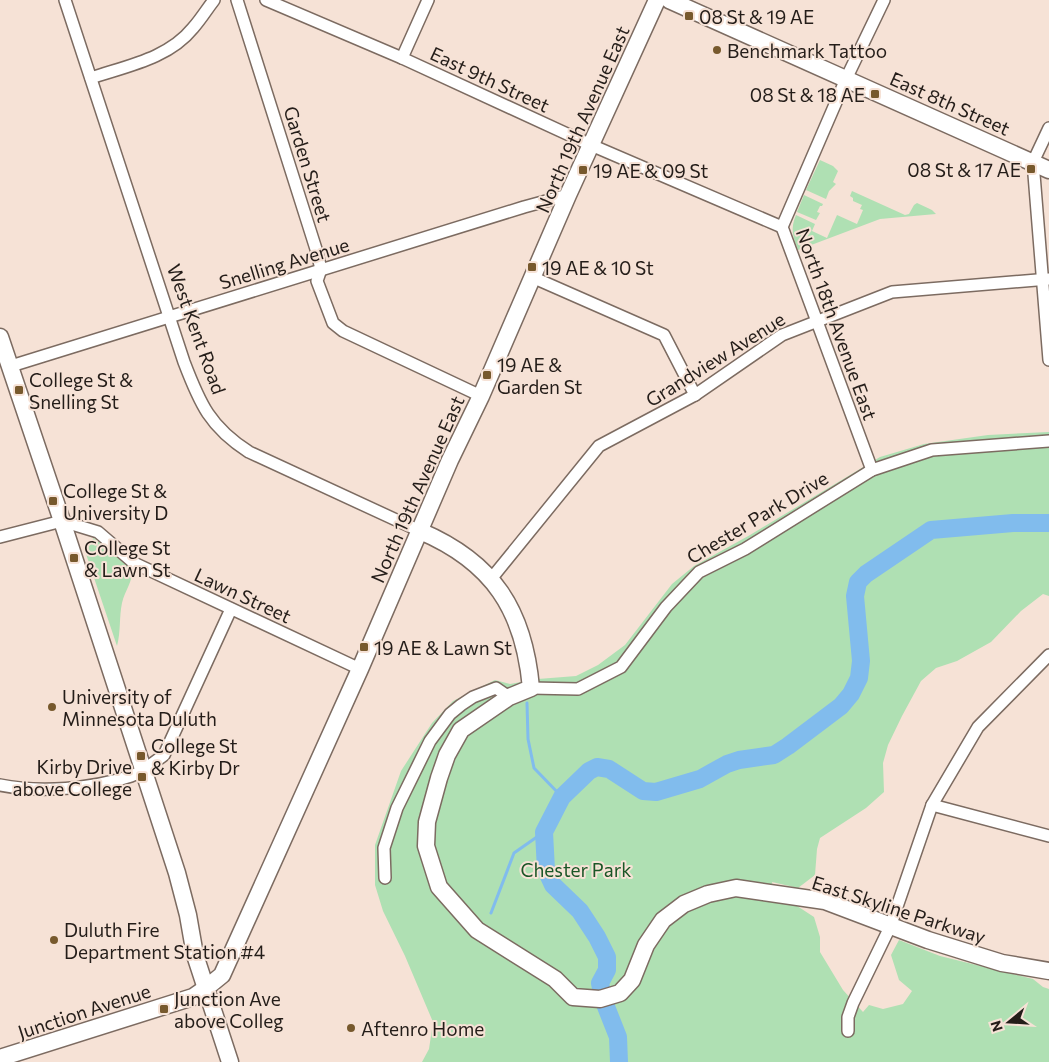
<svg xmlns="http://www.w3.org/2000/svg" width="1049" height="1062" font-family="Commissioner,sans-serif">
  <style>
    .green { fill: #afe0b3 }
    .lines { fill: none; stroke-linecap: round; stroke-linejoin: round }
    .stream { stroke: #81bced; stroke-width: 3 }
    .river { stroke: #81bced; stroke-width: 18 }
    .street-casing { stroke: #7c6b61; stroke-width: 14 }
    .secondary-casing { stroke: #7c6b61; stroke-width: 19 }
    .street { stroke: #fff; stroke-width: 11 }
    .secondary { stroke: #fff; stroke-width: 16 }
    .poi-dot { fill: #77592d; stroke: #f6e2d6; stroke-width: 2 }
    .labels { text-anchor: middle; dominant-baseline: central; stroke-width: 4; stroke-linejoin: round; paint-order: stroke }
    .poi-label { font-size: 19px; fill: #241d19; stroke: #f6e2d6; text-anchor: start }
    .street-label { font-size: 19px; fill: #241d19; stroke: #f6e2d6 }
    .park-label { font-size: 19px; fill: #1a5626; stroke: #f6e2d6 }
  </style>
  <rect width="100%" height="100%" fill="#f6e2d6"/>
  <!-- green -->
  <g class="green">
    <path d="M820,160L833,166L838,171L833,182L836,184L829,191L826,199L806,190Z"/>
    <path d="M852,191L905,215L909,214L914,205L917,203L932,210L936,214L880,219L798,250C793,237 790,229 796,215L815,224L812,231L827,238L837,215L857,224L863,210L860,209L862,205L853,201V198L850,196Z"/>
    <path d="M804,195L823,204L822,206H820L817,212L820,213L816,220L797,212Z"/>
    <path d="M1049,432V596L1043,594L1021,611L991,642L957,661L936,668L921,681L902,716L888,745L883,763L884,792L866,808L820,838L817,849L815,875L798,888L772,882L775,900L791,902L814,917L820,937V952L843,990L863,1012L869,1005L883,1009L903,1004L912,991L899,980L891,955L899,940L940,956L1033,979L1043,987L1049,989V1062H422L429,1049L433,1022L405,956L383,911L375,885V845L401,771L432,723L453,701L495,680L510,684L538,679L576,676L598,665L625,645L672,584L694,566L750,535L880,457L924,444L988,435Z"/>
    <path d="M94,538L132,569C133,582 125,590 122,603C119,617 121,631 117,646L86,554C86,547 87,542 94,538Z"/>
  </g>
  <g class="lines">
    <!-- stream -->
    <g class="stream">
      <path d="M527,703L528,739L534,768L562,797"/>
      <path d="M491,913L514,853L544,832"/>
    </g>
    <!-- river -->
    <path class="river" d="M619,1062L618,1037L603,999L600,983L607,970V957L597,937L580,911L553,885L546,870L544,832L562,797L589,771L597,767L609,769L643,791L656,792L700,779L727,764L739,760L774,755L788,746L841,706L851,694L859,678L861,661L855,596L858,582L866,574L931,530L1013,523H1049"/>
    <defs>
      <g id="street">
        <path d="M65,0L184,362C200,404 210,427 249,452L420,531"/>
        <path d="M237,0L316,249L321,269L317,281L333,323L343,331L481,396"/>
        <path d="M266,0L402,58L591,145L782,227"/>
        <path d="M402,58L428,0"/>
        <path d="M91,78C126,66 168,59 193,28C201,19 207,9 214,0"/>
        <path d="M1049,128L1033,162L1049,360"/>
        <path d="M532,277L664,335L695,395"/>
        <path d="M11,366L524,207L568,195"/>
        <path d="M872,470L782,227L846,79L884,0"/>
        <path d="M0,537L62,521L98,532L134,563L360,669"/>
        <path d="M491,579L599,446L695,395L782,335L892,292L1049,279"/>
        <path d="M531,688L578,689L621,667L666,607L699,572L745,549L872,470L932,450L1049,441"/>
        <path d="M0,785C40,793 92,789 131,776C143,772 153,763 164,755L231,609"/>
        <path d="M932,805L1049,836"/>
        <path d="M385,878L384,848L397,808L430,741L450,714L461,705L473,697L496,688L509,697"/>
        <path d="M848,1031V1017L853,1003L890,927L932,805L978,727L1049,655"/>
      </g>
      <g id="secondary">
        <path d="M669,0L1049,170"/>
        <path d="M0,337L62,521L177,873L188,915L195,955L230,1062"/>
        <path d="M420,531C493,562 524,610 531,688L509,697L461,730L447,755L439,778L427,822L426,846L439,887L477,930L555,979L573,997L600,999L620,993L632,980L646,945L663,920L684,904L708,894L736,888L825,901L928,940L1002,963L1049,971"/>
        <path d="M0,1058L193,997L206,988L222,975L360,669L450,460L481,396L568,195L657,0"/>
      </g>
    </defs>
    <!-- street casing -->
    <use href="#street" class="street-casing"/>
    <!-- secondary casing -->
    <use href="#secondary" class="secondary-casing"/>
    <!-- street -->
    <use href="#street" class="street"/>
    <!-- secondary -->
    <use href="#secondary" class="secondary"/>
  </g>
  <!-- markers -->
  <g class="poi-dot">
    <rect x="684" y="11" width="10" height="10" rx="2.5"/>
    <circle cx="717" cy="50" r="5"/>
    <rect x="870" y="89" width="10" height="10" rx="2.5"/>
    <rect x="1026" y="164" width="10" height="10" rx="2.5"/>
    <rect x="578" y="165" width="10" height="10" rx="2.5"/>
    <rect x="527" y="262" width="10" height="10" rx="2.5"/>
    <rect x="482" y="370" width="10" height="10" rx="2.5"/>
    <rect x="14" y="385" width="10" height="10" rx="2.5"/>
    <rect x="48" y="496" width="10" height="10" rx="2.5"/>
    <rect x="69" y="553" width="10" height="10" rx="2.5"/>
    <rect x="359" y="642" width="10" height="10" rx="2.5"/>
    <circle cx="52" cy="707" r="5"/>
    <rect x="136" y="751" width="10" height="10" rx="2.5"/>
    <rect x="137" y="772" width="10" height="10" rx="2.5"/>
    <circle cx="54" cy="940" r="5"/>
    <rect x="159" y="1004" width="10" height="10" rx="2.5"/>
    <circle cx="351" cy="1028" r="5"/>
  </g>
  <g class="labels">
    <!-- poi labels -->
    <g class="poi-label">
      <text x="699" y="16">08 St &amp; 19 AE</text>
      <text x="727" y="50">Benchmark Tattoo</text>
      <text x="865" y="94" text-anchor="end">08 St &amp; 18 AE</text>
      <text x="1021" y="169" text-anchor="end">08 St &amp; 17 AE</text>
      <text x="593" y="170">19 AE &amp; 09 St</text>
      <text x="542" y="267">19 AE &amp; 10 St</text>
      <text x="497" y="364">19 AE &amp;<tspan x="497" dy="22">Garden St</tspan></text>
      <text x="29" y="379">College St &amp;<tspan x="29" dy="22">Snelling St</tspan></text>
      <text x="63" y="490">College St &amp;<tspan x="63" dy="22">University D</tspan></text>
      <text x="84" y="547">College St<tspan x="84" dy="22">&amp; Lawn St</tspan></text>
      <text x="374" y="647">19 AE &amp; Lawn St</text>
      <text x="62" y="696">University of<tspan x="62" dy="22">Minnesota Duluth</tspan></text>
      <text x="151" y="745">College St<tspan x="151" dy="22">&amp; Kirby Dr</tspan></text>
      <text x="132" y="766" text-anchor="end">Kirby Drive<tspan x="132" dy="22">above College</tspan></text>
      <text x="64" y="929">Duluth Fire<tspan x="64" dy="22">Department Station #4</tspan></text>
      <text x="174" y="998">Junction Ave<tspan x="174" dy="22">above Colleg</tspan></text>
      <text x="361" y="1028">Aftenro Home</text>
    </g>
    <!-- street labels -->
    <g class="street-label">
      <text transform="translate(490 79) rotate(25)">East 9th Street</text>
      <text transform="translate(950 103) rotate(24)">East 8th Street</text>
      <text transform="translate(582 119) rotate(-66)">North 19th Avenue East</text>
      <text transform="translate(308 164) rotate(73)">Garden Street</text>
      <text transform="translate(284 263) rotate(-17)">Snelling Avenue</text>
      <text transform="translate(837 324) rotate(70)">North 18th Avenue East</text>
      <text transform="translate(197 329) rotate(70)">West Kent Road</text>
      <text transform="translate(715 359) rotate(-32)">Grandview Avenue</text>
      <text transform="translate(417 489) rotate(-66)">North 19th Avenue East</text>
      <text transform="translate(757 517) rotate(-31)">Chester Park Drive</text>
      <text transform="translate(243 595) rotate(25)">Lawn Street</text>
      <text transform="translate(899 909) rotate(18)">East Skyline Parkway</text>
      <text transform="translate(84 1011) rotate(-18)">Junction Avenue</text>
    </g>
    <!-- park labels -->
    <g class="park-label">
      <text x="576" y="869">Chester Park</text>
    </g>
  </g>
  <!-- north arrow -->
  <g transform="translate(1009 1022) rotate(252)" stroke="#f6e2d6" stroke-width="4" paint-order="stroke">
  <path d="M0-4L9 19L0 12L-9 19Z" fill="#241d19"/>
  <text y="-8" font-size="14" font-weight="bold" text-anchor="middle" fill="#241d19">N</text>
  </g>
</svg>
